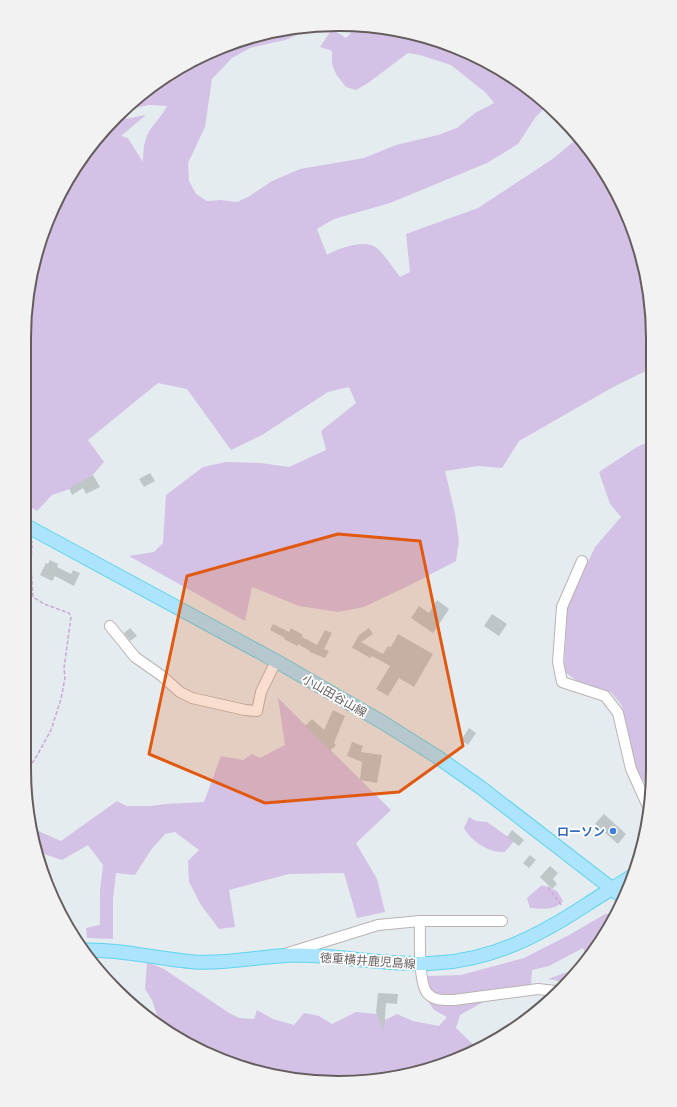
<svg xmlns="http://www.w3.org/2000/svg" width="677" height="1107" font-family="'Exo 2','Noto Sans JP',sans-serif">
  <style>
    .green { fill: #d3c2e6 }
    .building { fill: #bfc6c8 }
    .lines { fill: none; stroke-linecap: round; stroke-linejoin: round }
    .minor-casing { stroke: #bab3b2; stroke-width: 12 }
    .major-casing { stroke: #5fd3ee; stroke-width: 15 }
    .path { stroke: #caa6d7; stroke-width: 1.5; stroke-dasharray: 4 2; stroke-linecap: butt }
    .minor { stroke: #fff; stroke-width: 10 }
    .major { stroke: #ace4fd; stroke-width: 13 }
    .marked { fill: #e15910; fill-opacity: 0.2; stroke: #e15910; stroke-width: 3; stroke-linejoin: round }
    .shop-dot { fill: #3f7fe0; stroke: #fff; stroke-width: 1.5 }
    .labels { text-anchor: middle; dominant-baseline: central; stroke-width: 3.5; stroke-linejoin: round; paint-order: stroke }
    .street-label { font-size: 12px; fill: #655d5d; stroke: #fff }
    .shop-label { font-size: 12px; font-weight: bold; fill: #366cbe; stroke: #fff; text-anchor: end }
    .rim { fill: none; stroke: #655d5d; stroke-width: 2 }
  </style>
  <rect width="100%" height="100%" fill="#e5ecef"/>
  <!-- green -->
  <g class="green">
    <path d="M358,25L420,35L477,56L530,89L547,105L535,118L518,144L487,163L390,203L334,219L317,229L327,255C339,248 366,238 378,249C386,257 393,268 400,277L410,272L406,234L478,208L554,158L579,137L611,181L642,257L652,318V368L615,386L519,441L502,468L478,466L445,471L455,513L459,541L456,561L412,584L364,607L338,612L299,606L252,587L245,621L129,556L154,552L163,543L166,495L203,467L226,462L261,463L289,467L326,450L321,431L356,403L349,387L328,392L262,435L231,450L187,389L158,383L88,440L104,462L85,484L52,495L37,511L26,504L27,298L48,218L89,147L114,121L146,115L121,136L128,138L143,162C143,150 144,137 152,127C157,120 163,114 167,106L149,105L123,111L131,102L181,66L237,41L297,27L316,26L310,30L285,40L250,48L232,58L212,79L205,127L188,163L189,181L196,194L207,201L220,200L237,202L248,197L272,181L300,169L364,158L396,145L438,135L457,128L475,113L494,103L486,93L451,65L420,55L408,53L368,83L356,90L346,87L336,74L332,64V51L320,47L332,29L346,38Z"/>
    <path d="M652,440L650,789L637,772L622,706L611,692L577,681L564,671L567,606L595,547L621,517L610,504L599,472L637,447Z"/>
    <path d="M278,698L391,810L356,843L377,879L385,912L357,918L344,873L289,874L229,890L235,927L219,929L201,905L189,882L188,861L199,850L175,832L165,834L151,850L135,875L116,873L113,899V939L87,938L86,928L100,925V891L103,865L88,845L62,860L38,852L34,829L61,841L117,801L126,806H151L165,804L204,802L221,756L243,760L252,754L260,758L285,745Z"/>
    <path d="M469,817L476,821L487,822L514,841L505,852C489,853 472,842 464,828Z"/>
    <path d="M542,885L557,891L563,901C554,911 543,909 530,908L527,898Z"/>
    <path d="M615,913L588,960L564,982L548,979L578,968L587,960L583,948L549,966L532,970L531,985L449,997L435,994L429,987L427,976L461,975L524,958L571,934L605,914Z"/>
    <path d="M147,962L164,969L229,1013L239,1018L254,1019L257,1010L273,1019L294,1025L304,1013L319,1016L332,1024L356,1012L377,1014L385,1020L397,1014L413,1021L439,1026L447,1017L434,1010L428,1001H445L496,995L460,1015L456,1028L477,1048L439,1066L338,1083L238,1066L164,1030L158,1025L160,1024L152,1000L145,989Z"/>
  </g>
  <!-- building -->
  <g class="building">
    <path d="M150,473L155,481L144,487L139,479Z"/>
    <path d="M93,475L100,487L86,494L83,488L72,495L69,488Z"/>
    <path d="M50,560L58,564L57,567L71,574L73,570L80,573L74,586L55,576L52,581L40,575L46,563L48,564Z"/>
    <path d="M437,600L449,609L433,633L411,618L419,606L429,613Z"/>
    <path d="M492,614L507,624L499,636L484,626Z"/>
    <path d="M273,624L289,632L291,628L303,635L302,637L317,645L325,630L332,633L324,649L329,651L325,658L310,652V651L298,644L297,646L284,639L285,638L270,630Z"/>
    <path d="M130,628L137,636L130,641L124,633Z"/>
    <path d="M369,628L373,634L361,642L383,654L388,646L391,647L398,634L433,654L414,687L399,678L388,696L376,689L390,666L372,656L370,658L353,648L351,649L359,635Z"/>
    <path d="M333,710L345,716L334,743L336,745L330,751L305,726L312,719L324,730Z"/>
    <path d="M469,728L476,733L468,745L461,740Z"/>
    <path d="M352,742L363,746L361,752L382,755L377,783L360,780L362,762L347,756Z"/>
    <path d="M604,814L626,834L618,844L595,824Z"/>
    <path d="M512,830L524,840L519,846L507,837Z"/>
    <path d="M530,855L536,860L529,868L523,863Z"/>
    <path d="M550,866L558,873L553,879L557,884L552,889L540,877Z"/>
    <path d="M378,993L398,994L397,1004L386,1003L384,1031L376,1012Z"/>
  </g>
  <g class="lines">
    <defs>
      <g id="minor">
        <path d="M582,561L562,607L558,662L562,682L605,696L618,713L631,769L650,811"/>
        <path d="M110,626L135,657L162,676L180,692L192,698L245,710L257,711L261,692L276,661"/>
        <path d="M420,921C420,936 418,985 428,994C435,1001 444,1000 454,1000L538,989L555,991"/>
        <path d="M288,953L378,925L420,921H502"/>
      </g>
      <g id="major">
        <path d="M25,525L276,661L382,722L436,756L480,787L624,898"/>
        <path d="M84,950C121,949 158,959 195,962C231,964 265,955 300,955C345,956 391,966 436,963C493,960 540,935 586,905C601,895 617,886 632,876"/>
      </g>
    </defs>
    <!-- minor casing -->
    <use href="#minor" class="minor-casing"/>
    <!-- major casing -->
    <use href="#major" class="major-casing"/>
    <!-- path -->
    <g class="path">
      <path d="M25,773L35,759L51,730L61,699L65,678L64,668L71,617L69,613L44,604L33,597L31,565L32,541"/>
      <path d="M548,887L562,906"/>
    </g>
    <!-- minor -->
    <use href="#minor" class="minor"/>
    <!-- major -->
    <use href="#major" class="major"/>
  </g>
  <!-- marked area -->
  <path class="marked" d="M338,534L420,541L463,746L399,792L265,803L149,754L187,576Z"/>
  <!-- markers -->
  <circle class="shop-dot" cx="613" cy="831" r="4"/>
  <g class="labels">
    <!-- street labels -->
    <g class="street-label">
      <text transform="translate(335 695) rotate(30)">小山田谷山線</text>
      <text transform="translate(368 960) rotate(4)">徳重横井鹿児島線</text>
    </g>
    <!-- shop labels -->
    <g class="shop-label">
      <text x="605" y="831">ローソン</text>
    </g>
  </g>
  <!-- crop -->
  <path d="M0 0H677V1107H0ZM338 31H339A307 307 0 0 1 646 338V769A307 307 0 0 1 339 1076H338A307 307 0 0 1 31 769V338A307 307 0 0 1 338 31Z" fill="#f3f2f2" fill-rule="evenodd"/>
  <path class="rim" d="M338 31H339A307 307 0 0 1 646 338V769A307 307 0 0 1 339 1076H338A307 307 0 0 1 31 769V338A307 307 0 0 1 338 31Z"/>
</svg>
